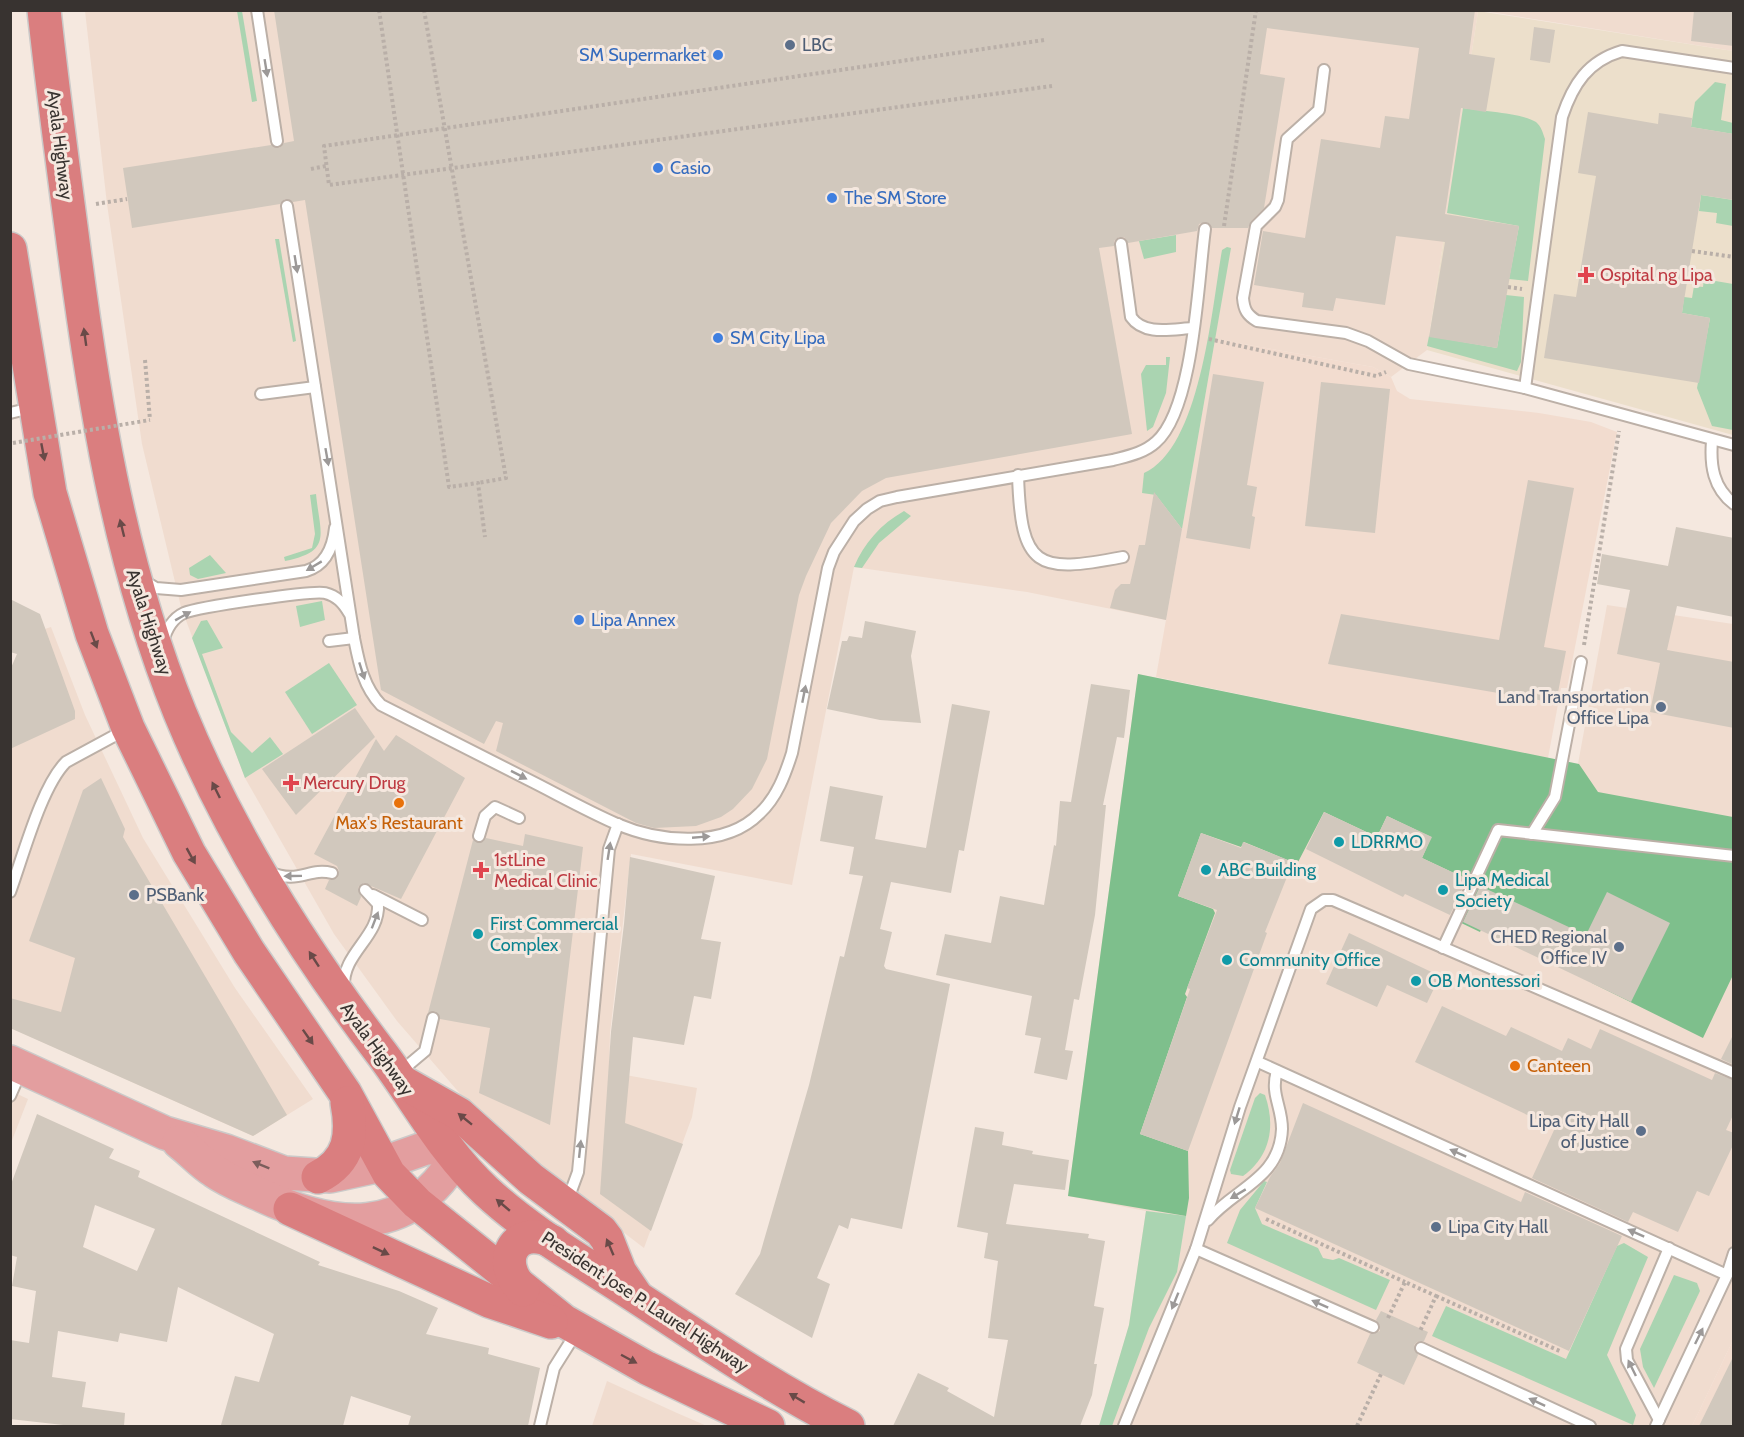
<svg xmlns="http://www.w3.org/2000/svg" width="1744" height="1437" font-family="Cabin,sans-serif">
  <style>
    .built { fill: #f0dccf }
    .education { fill: #f2dccf }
    .medical { fill: #ecdfcb }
    .green { fill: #aad4b1 }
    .forest { fill: #7ebf8c }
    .building { fill: #d1c8bd; fill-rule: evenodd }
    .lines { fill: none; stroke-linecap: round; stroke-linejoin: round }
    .service-casing { stroke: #bcb0a7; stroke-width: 14 }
    .primary-casing { stroke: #cbcac9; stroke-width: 36 }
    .trunk-casing { stroke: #cbcac9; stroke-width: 36 }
    .path { stroke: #b9afa8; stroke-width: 4; stroke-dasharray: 3 3; stroke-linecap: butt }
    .service { stroke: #fff; stroke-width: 10 }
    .primary { stroke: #e39e9f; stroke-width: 33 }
    .trunk { stroke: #da7e7f; stroke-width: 33 }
    .path-bridge { stroke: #b9afa8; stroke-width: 4; stroke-dasharray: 3 3; stroke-linecap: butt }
    .oneway { fill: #9c9998 }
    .oneway2 { fill: #694a48 }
    .oneway3 { fill: #7c5e5c }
    .service-dot { fill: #5c6f8a; stroke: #f5e8df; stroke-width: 2 }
    .shop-dot { fill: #3f7fe0; stroke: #f5e8df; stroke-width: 2 }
    .health-dot { fill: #e0444e; stroke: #f5e8df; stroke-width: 2 }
    .food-dot { fill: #e8710a; stroke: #f5e8df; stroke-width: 2 }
    .culture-dot { fill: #0f9aa8; stroke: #f5e8df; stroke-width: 2 }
    .labels { text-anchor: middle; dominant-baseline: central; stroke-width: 6; stroke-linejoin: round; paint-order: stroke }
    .service-label { font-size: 18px; fill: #4e5e75; stroke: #f5e8df; text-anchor: start }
    .shop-label { font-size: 18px; fill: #366cbe; stroke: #f5e8df; text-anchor: start }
    .street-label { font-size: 18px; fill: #383330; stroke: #f5e8df }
    .health-label { font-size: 18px; fill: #be3a42; stroke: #f5e8df; text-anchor: start }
    .food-label { font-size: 18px; fill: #c56008; stroke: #f5e8df }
    .culture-label { font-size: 18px; fill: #0d838f; stroke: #f5e8df; text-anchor: start }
  </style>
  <rect width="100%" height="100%" fill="#f5e8df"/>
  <!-- built -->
  <g class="built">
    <path d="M85,11H1478L1427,350L1391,377L1373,367L1215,339L1166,620L1027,592L854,567L792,885L631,854L610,1033L609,1072L697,1088L692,1117L644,1248L539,1168L469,1104L397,1021L334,934L245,778L181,607L142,444L107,204Z"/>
    <path d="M1484,11H1733V51Z"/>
    <path d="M1607,605L1733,624V1340L1692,1426H1099L1129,1325L1146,1211L1068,1196L1138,674L1578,764Z"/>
    <path d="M51,627L85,715L143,838L235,988L313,1099L253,1136L11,1028V670L26,635Z"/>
    <path d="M11,1091L28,1099L11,1143Z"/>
    <path d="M607,1381L677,1413L707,1426H592Z"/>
  </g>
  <!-- education -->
  <g class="education">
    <path d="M1215,339L1373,367L1391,377L1397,391L1410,399L1539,413L1591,422L1617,432L1567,688H1561L1548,758L1156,677Z"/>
    <path d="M1733,1340V1426H1692Z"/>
  </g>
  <!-- medical -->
  <path class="medical" d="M1478,11L1733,51V435L1427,350Z"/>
  <!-- green -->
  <g class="green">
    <path d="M237,11H242L257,101L252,102Z"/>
    <path d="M1715,82L1726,84L1721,120L1733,123V134L1691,127L1695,102Z"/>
    <path d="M1463,108C1481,111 1522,113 1536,122C1541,126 1543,133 1545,139L1528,281L1509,279L1519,226L1447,213Z"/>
    <path d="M1701,195L1733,200V226L1716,223L1717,213L1699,211Z"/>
    <path d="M1176,235V252L1144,259L1139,241Z"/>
    <path d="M275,239H279L296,341L293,342Z"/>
    <path d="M1227,247L1231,248L1182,529L1156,495L1142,493L1144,473C1201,448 1212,306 1222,250Z"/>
    <path d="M1704,279L1733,284V430L1712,426L1697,388L1710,318L1682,313L1684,297L1692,298L1694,286L1703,287Z"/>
    <path d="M1506,295L1524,297L1521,362L1517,371L1427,346L1429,336L1497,348Z"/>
    <path d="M1166,357H1170L1166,393L1153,427L1147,431L1141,374L1146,365H1166Z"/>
    <path d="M316,494C320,535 333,551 285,561L284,557L312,548L315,534L310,495Z"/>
    <path d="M904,511L911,516L879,543L862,568L854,567C864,543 881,524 904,511Z"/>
    <path d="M210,555L226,573L198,579L190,575L189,568Z"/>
    <path d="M322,601L325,620L300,627L296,606Z"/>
    <path d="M207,620L223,648L202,654L231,732L252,753L270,737L283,754L245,778L192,638L201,621Z"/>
    <path d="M329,663L357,705L312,734L285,692Z"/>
    <path d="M1260,1093L1265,1095C1276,1127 1270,1156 1243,1176L1231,1174L1230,1170L1255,1098Z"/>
    <path d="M1264,1181L1267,1182L1255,1208L1262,1224L1318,1248L1323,1258L1333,1260L1339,1258L1390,1280L1376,1310L1227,1243L1240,1210Z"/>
    <path d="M1146,1211L1186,1216L1177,1272L1149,1328L1112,1426H1099L1129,1325Z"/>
    <path d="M1624,1243L1648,1257L1607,1355L1636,1415L1633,1425L1432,1336L1446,1306L1566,1359L1617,1246Z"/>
    <path d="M1674,1275L1697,1283L1700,1291L1654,1388L1643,1367L1640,1349Z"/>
  </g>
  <!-- forest -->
  <path class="forest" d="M1138,674L1579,764L1598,792L1733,817V975L1703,1038L1592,983L1497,895L1480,932L1455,920L1473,882L1422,858L1431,837L1387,816L1377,837L1324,812L1297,864L1244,842L1241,847L1201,833L1178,896L1213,909L1215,913L1185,994L1187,997L1140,1134L1188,1151L1189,1198L1186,1216L1068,1196Z"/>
  <!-- building -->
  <g class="building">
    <path d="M274,10H1475L1469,54L1495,58L1486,112L1461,108L1445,214L1519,226L1497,348L1429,337L1445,242L1396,236L1385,305L1336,298L1333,311L1302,307L1304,293L1254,285L1263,231L1305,238L1321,139L1380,148L1385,116L1409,119L1419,48L1267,28L1260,74L1285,78L1264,208L1251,221L1248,228H1212L1205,222L1199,224L1197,231L1128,243L1124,237H1119L1114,241V246L1099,248L1132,434L886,478L862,491L831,523L806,576L799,595L767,759L752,789L733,809L721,817L696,826L654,828L636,823L496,751L503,723L496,721L484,744L381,690L305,200L293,202L285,199L280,204L132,228L123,168L271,145L279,148L284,143L294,141Z"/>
    <path d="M1694,10H1734V46L1691,41Z"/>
    <path d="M1534,27L1555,30L1550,63L1530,60Z"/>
    <path d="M1588,112L1658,124L1659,113L1692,118L1691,127L1734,134V200L1701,195L1682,313L1710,318L1699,383L1544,358L1554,294L1576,297L1596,176L1578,173Z"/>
    <path d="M1213,374L1264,382L1247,485L1257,487L1252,516L1255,517L1250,549L1186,538Z"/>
    <path d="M1321,382L1390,389L1375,533L1305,526Z"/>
    <path d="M1528,480L1574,488L1544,647L1566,651L1556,703L1328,664L1341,614L1499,640Z"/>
    <path d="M1154,492L1182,529L1166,620L1110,608L1115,590L1121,584H1130L1139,545H1145Z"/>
    <path d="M1676,527L1734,538V617L1677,606L1667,650L1734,662V728L1650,712L1660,663L1617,654L1630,590L1597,584L1602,554L1668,566Z"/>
    <path d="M10,599L40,614L75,711V719L10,749V670L17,654L10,652Z"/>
    <path d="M865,621L916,631L911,656L921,723L880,720L827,709L842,641H847L849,636L862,638Z"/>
    <path d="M1091,684L1130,690L1124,738L1117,737L1103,805H1106L1095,915L1079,1000L1074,999L1065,1050L1073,1051L1067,1080L1034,1073L1041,1038L1025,1035L1032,996L936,975L945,934L991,943L1000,896L1044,905L1054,845L1056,846L1060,801L1071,802Z"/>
    <path d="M952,704L990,711L964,851L959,850L951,893L891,882L880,929L892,932L884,966L886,969L950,984L902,1229L851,1218L848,1229L839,1225L817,1278L830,1284L812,1338L735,1294L760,1254L809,1085L840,956L844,957L863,876L849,874L854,847L820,841L830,786L883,796L875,839L926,848Z"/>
    <path d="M355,708L375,737L296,815L262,769Z"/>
    <path d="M396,735L465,778L401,899L364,883L358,887L361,897L357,906L325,889L329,880L337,878L339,871L337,866L314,854L376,739L384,751Z"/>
    <path d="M101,778L125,829L123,837L287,1115L253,1136L10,1028V998L61,1012L75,958L29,941L83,790Z"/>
    <path d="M1324,812L1377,837L1387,816L1432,837L1422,858L1467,879L1450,915L1405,894L1403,897L1306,849Z"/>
    <path d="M1201,833L1241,848L1243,842L1293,862L1265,932L1267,933L1188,1151L1140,1134L1190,989L1187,988L1217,910L1178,896Z"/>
    <path d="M525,834L583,847L550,1125L479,1093L490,1028L440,1019L435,1011L428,1013L473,840L480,843L486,838L523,846Z"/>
    <path d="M630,857L715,876L701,939L721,942L711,999L694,996L684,1045L633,1037L625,1123L683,1144L651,1231L600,1194L611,1032L624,924Z"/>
    <path d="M1480,886L1586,935L1607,892L1670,923L1631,1002L1463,922Z"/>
    <path d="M1349,933L1440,976L1427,1003L1387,985L1377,1007L1326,984Z"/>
    <path d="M1442,1006L1506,1036L1511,1027L1562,1051L1568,1038L1591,1049L1600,1029L1712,1080L1715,1073L1734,1080V1113L1726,1130L1734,1133V1143L1709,1196L1697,1191L1678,1232L1633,1212L1628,1222L1532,1178L1555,1128L1415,1062Z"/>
    <path d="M1734,1033V1065L1721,1059Z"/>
    <path d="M1303,1103L1521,1202L1525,1192L1622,1236L1569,1351L1255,1208L1270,1177L1280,1163Z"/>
    <path d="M37,1114L114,1149L109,1158L140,1171L138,1177L320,1262L318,1265L399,1291L438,1308L426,1334L489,1348L488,1354L540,1368L528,1426H408L411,1416L351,1396L343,1426L221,1425L235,1376L259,1382L274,1334L178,1287L167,1342L120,1333L118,1342L58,1331L52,1377L86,1382L82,1407L125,1413L124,1426H72L10,1419V1340L29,1343L36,1291L12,1286L17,1257L10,1255V1187ZM95,1205L155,1229L137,1271L83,1247Z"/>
    <path d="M975,1127L1004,1132L1002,1145L1033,1151L1032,1154L1069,1160L1065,1190L1014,1184L1006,1224L1089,1234L1088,1238L1105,1241L1094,1306L1104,1308L1094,1364H1097L1092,1395L1080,1426H893L918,1373L949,1388L947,1391L994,1417L1008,1340L988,1338L998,1261L984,1258L988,1233L957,1227Z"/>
    <path d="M1381,1311L1428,1332L1424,1341L1417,1342L1414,1345L1418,1355L1404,1385L1357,1363L1370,1334L1380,1331V1326L1376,1320Z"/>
    <path d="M1734,1355V1426H1699Z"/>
  </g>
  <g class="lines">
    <defs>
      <g id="service">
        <path d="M257,10L277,141"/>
        <path d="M1324,70L1319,110L1287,139L1278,200L1275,207L1256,226L1243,298C1244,310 1247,315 1257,321L1346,333L1368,341L1409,364L1525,388L1734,445"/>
        <path d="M287,206L354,638C359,663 363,686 381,705C429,729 478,754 527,779C557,794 587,811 617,824C659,842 725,849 760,813C777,797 785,775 792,753L828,568L834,552L854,521L867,509L880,501L897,497L1113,460C1128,456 1144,453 1156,442C1194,409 1198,280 1205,229"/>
        <path d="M1121,244L1131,317C1144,336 1172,329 1193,328"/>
        <path d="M1525,388L1562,117C1573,84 1588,61 1622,51L1734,68"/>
        <path d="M261,394L315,387"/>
        <path d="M10,413L31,408"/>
        <path d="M1712,441C1710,465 1713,488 1734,504"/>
        <path d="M1018,475C1021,568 1036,574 1123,557"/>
        <path d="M144,581L156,588L181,590L306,571C326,565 333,547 335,528"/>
        <path d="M329,641L354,638"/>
        <path d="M163,642C166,630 173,618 184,613C198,607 313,590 325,593C337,596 343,603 349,613"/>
        <path d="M1532,834L1555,797L1581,662"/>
        <path d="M479,836L485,816L495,807L519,818"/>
        <path d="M269,872C300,885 308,867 332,873"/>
        <path d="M10,892C23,857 41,787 66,762L125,730"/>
        <path d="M373,895L422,920"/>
        <path d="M1443,948L1498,830L1734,856"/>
        <path d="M344,987C342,953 380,937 378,904L365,890"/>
        <path d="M1258,1062L1727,1275"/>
        <path d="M400,1072L425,1051L433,1018"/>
        <path d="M10,1096L21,1071"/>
        <path d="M567,1202L578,1172L609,849L618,824"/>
        <path d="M1208,1220C1235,1188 1280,1179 1282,1129C1282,1106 1270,1094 1277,1071"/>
        <path d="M1196,1249L1373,1327"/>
        <path d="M1421,1348L1590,1426"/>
        <path d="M1659,1420L1627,1360L1626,1349L1669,1248"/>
        <path d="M540,1426L554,1368L576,1333"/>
        <path d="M1124,1426L1196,1249L1240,1107L1311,909L1324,900H1333L1734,1073"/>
        <path d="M1656,1426L1727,1275L1734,1253"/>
      </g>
      <g id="primary">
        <path d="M10,1062L165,1133L226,1151L284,1173L330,1176L372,1167L426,1148H440L450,1153"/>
        <path d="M179,1142C191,1151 201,1163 214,1171C228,1181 244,1187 259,1194C334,1230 407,1238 455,1159"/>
      </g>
      <g id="trunk">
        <path d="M44,10C52,85 62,159 72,234C93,397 118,560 180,713C230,835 302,949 382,1054C417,1101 443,1151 486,1191C530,1232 585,1263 635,1296C704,1341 774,1389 848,1426"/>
        <path d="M10,249L50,493L92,634L128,728L189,853L249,952L345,1093L389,1174L417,1203L564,1321L647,1368L768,1426"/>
        <path d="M406,1084L459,1114L531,1179L601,1231L607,1239L620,1272L635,1294"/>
        <path d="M318,1177C350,1161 353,1135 347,1103"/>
        <path d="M290,1209L489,1301L551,1322"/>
        <path d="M523,1290C494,1261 515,1223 553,1242"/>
      </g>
    </defs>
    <!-- service casing -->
    <use href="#service" class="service-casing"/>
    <!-- primary casing -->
    <use href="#primary" class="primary-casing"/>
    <!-- trunk casing -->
    <use href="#trunk" class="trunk-casing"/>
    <!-- path -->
    <g class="path">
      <path d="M379,10L449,487L478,483L485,537"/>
      <path d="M424,10L506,478L478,483"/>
      <path d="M1044,40L324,146L329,185L1052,86"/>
      <path d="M311,169L326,166"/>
      <path d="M96,204L127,199"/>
      <path d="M1224,226L1256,10"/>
      <path d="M1692,251L1734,257"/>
      <path d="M1508,287L1522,289"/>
      <path d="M1209,339L1376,376L1386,372"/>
      <path d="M145,360L150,420"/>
      <path d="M1584,645L1619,431"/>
      <path d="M1266,1219L1405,1282"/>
      <path d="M1436,1296L1562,1352"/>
      <path d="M1388,1318L1405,1282L1436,1296L1420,1331"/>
      <path d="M1357,1426L1381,1374"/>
    </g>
    <!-- service -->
    <use href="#service" class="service"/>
    <!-- primary -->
    <use href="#primary" class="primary"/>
    <!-- trunk -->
    <use href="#trunk" class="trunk"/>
    <!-- path-bridge -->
    <path class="path-bridge" d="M13,443L150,420"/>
  </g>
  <!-- one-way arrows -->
  <defs><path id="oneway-solid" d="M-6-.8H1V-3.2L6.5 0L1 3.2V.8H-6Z" transform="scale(1.5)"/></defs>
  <g class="oneway">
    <use href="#oneway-solid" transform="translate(266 68) rotate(81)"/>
    <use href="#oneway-solid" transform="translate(296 264) rotate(81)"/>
    <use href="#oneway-solid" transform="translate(327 457) rotate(80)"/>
    <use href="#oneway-solid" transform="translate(314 566) rotate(149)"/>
    <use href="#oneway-solid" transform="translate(183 616) rotate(-29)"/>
    <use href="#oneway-solid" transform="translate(362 671) rotate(72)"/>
    <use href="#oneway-solid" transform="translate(804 694) rotate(-79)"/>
    <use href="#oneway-solid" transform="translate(519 775) rotate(27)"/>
    <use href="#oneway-solid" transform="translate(701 837) rotate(-5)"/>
    <use href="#oneway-solid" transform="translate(609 851) rotate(-81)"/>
    <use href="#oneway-solid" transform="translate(293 876) rotate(179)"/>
    <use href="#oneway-solid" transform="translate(375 920) rotate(-69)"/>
    <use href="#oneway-solid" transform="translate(1237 1116) rotate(107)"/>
    <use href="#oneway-solid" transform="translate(580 1149) rotate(-84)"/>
    <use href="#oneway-solid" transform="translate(1458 1153) rotate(-156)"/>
    <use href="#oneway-solid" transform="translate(1238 1194) rotate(149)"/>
    <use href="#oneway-solid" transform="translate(1636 1233) rotate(-156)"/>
    <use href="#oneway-solid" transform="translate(1175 1301) rotate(112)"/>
    <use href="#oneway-solid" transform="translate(1320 1304) rotate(-156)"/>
    <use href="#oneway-solid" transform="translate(1699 1336) rotate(-64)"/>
    <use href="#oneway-solid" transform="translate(1632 1368) rotate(-116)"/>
    <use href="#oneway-solid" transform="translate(1537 1402) rotate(-155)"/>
  </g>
  <g class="oneway2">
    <use href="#oneway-solid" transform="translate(85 337) rotate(-98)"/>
    <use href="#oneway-solid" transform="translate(43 452) rotate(79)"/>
    <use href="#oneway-solid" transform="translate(122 528) rotate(-104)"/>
    <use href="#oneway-solid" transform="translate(94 640) rotate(69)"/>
    <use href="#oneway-solid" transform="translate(216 790) rotate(-116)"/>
    <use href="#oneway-solid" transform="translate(191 856) rotate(61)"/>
    <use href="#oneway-solid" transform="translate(314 959) rotate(-123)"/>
    <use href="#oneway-solid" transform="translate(308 1037) rotate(55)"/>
    <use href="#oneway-solid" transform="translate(465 1119) rotate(-141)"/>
    <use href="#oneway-solid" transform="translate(503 1205) rotate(-140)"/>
    <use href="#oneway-solid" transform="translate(610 1247) rotate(-113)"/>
    <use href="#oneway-solid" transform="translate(381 1251) rotate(25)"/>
    <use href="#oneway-solid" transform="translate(629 1359) rotate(28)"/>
    <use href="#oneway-solid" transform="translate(797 1398) rotate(-149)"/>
  </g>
  <use class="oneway3" href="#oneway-solid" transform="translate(261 1165) rotate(-158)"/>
  <!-- markers -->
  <g class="service-dot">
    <circle cx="790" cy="45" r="6"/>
    <circle cx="1661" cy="707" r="6"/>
    <circle cx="134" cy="895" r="6"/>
    <circle cx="1619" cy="947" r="6"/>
    <circle cx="1641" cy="1131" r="6"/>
    <circle cx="1436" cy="1227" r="6"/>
  </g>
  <g class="shop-dot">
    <circle cx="718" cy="55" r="6"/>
    <circle cx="658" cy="168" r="6"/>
    <circle cx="832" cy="198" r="6"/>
    <circle cx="718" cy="338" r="6"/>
    <circle cx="579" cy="620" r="6"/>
  </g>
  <g class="health-dot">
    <path d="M1583 266h6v6h6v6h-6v6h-6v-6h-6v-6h6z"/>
    <path d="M288 774h6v6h6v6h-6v6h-6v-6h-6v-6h6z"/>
    <path d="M478 861h6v6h6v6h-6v6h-6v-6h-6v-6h6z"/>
  </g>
  <g class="food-dot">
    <circle cx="399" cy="803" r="6"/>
    <circle cx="1515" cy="1066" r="6"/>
  </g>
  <g class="culture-dot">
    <circle cx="1339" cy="842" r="6"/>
    <circle cx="1206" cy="870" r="6"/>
    <circle cx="1443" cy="890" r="6"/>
    <circle cx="478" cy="934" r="6"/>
    <circle cx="1227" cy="960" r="6"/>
    <circle cx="1416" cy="981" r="6"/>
  </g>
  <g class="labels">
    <!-- service labels -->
    <g class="service-label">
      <text x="802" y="45">LBC</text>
      <text x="1649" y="697" text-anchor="end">Land Transportation<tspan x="1649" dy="21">Office Lipa</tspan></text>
      <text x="146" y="895">PSBank</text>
      <text x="1607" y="937" text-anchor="end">CHED Regional<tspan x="1607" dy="21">Office IV</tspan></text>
      <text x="1629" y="1121" text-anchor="end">Lipa City Hall<tspan x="1629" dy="21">of Justice</tspan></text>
      <text x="1448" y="1227">Lipa City Hall</text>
    </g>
    <!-- shop labels -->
    <g class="shop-label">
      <text x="706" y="55" text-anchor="end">SM Supermarket</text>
      <text x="670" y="168">Casio</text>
      <text x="844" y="198">The SM Store</text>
      <text x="730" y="338">SM City Lipa</text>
      <text x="591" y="620">Lipa Annex</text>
    </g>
    <!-- street labels -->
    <g class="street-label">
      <text transform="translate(60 145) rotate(83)">Ayala Highway</text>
      <text transform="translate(149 622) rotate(72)">Ayala Highway</text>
      <text transform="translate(377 1049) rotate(54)">Ayala Highway</text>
      <text transform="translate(645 1302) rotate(33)">President Jose P. Laurel Highway</text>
    </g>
    <!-- health labels -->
    <g class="health-label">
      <text x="1600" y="275">Ospital ng Lipa</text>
      <text x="303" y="783">Mercury Drug</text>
      <text x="494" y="860">1stLine<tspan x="494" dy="21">Medical Clinic</tspan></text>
    </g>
    <!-- food labels -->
    <g class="food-label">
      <text x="399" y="823">Max's Restaurant</text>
      <text x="1527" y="1066" text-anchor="start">Canteen</text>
    </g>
    <!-- culture labels -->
    <g class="culture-label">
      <text x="1351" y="842">LDRRMO</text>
      <text x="1218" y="870">ABC Building</text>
      <text x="1455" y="880">Lipa Medical<tspan x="1455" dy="21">Society</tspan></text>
      <text x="490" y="924">First Commercial<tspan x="490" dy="21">Complex</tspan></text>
      <text x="1239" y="960">Community Office</text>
      <text x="1428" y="981">OB Montessori</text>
    </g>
  </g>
  <!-- border -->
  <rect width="1744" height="1437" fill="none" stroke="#383330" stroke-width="24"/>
</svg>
